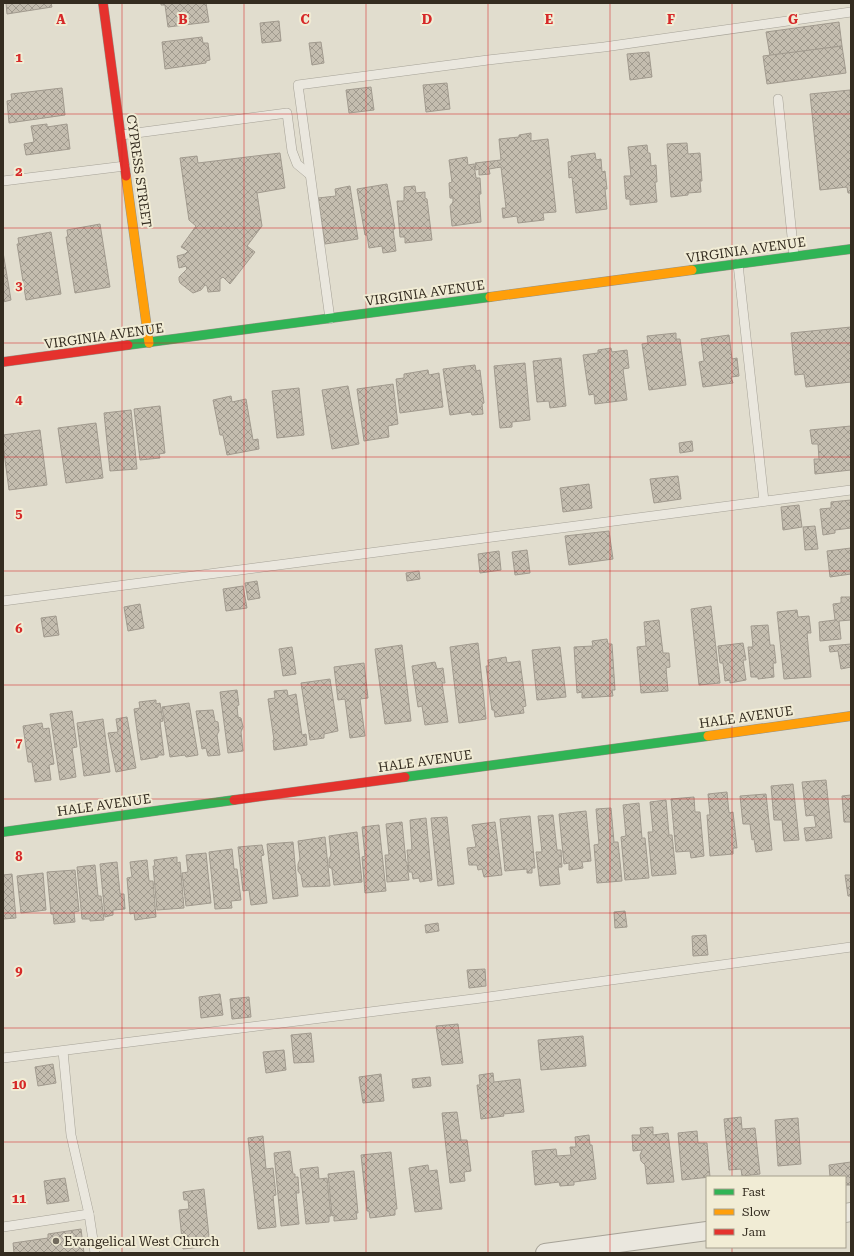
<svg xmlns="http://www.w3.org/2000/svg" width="854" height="1256" font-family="'Roboto Serif',serif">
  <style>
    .building { fill: url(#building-cross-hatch); stroke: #a19a8e }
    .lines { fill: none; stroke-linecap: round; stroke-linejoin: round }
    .lane-casing { stroke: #a6a297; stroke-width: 10 }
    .street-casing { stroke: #a6a297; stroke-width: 20 }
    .fast-casing { stroke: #969286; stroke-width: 10 }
    .slow-casing { stroke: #969286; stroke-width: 10 }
    .jam-casing { stroke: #969286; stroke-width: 10 }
    .lane { stroke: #eae7de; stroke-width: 9 }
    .street { stroke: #eae7de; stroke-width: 18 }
    .fast { stroke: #30b455; stroke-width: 9 }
    .slow { stroke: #ff9f0a; stroke-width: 9 }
    .jam { stroke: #e5322d; stroke-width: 9 }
    .grid { fill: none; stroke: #d62828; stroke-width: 1; stroke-opacity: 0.55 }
    .poi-dot { fill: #716a5d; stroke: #f1ecd5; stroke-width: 1.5 }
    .labels { text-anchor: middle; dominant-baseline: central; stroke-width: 4; stroke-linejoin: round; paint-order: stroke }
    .street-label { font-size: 13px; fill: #342c20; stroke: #f1ecd5 }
    .poi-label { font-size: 13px; fill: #342c20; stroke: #f1ecd5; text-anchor: start }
    .grid-label { font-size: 13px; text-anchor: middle; font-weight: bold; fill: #d62828; stroke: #f1ecd5; stroke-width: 4; stroke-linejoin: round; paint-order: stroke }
  </style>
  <defs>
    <pattern id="building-cross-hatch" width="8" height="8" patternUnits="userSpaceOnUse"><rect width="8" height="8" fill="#c4bdaf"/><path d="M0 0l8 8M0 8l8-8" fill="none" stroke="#a09a8e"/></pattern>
  </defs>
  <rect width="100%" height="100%" fill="#e1ddce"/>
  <!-- building -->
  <g class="building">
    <path d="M6,3H51L52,7L7,14Z"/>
    <path d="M161,3H206L209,22L168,27L165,5H161Z"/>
    <path d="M279,21L281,41L262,43L260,23Z"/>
    <path d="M839,22L842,46L770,56L766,32Z"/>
    <path d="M202,37L203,43H208L210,60L206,61V63L165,69L162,42Z"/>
    <path d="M321,42L324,63L312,65L309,43Z"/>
    <path d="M842,46L846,73L767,84L763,56Z"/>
    <path d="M649,52L652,77L630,80L627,54Z"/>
    <path d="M447,83L450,109L426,112L423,85Z"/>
    <path d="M371,87L374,110L349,113L346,90Z"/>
    <path d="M62,88L65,115L9,123L7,101L12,100L11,94Z"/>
    <path d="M850,90L851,102V193H848L847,187L820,190L810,94Z"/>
    <path d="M47,124V127L67,124L70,149L26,155L24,144L34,142L31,126Z"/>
    <path d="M531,133V141L548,139L556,212L543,213L544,220L518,223L517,216L503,218L502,208H506L501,167L489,169L490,174L479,175V169L476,170L475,163L501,160L499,139L519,137V135Z"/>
    <path d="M687,143L688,154L700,153L702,181H700L701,192L688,193V195L671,197L667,144Z"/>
    <path d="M647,145L648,153H650L651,166L656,165L657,182H655L657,202L630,205V199H626L624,176H631L628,147Z"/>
    <path d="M280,153L285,188L257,193L262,226L247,246L255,252L230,284L223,277L220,279V291L208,292L207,286L205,285L201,290L193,293L180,283L179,280V277L187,269L186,266L179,268L177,256L185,254L188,251L181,247L196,226L189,220L180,158L197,156L198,163Z"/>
    <path d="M595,153L596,160L601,159L602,172L605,171L607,189H605L607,209L576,213L572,177L569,178L568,162L572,161L571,156Z"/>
    <path d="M467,157L468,165L474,164L476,178H480L481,194H479L481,222L452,226L450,206L453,202V198H450L449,183L452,182L449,160Z"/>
    <path d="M387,184L395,229H393L396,251L383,253L382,246L369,248L367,235H365L357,189Z"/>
    <path d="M350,186L358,239L325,244L318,198L336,196L335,189Z"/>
    <path d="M415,186L416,193L425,192V198L427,199L432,240L405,243V237H400L397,201H404V187Z"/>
    <path d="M100,224L110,287L75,293L66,237H68L67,230Z"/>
    <path d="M51,232L61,294L26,300L17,244H19L18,238Z"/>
    <path d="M3,252L11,300L3,302Z"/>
    <path d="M851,327V382L806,387L804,374L795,375L791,333Z"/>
    <path d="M676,333V339H680L686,385L649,390L642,344L648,343L647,336Z"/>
    <path d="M729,335L732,359L737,358L739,376L731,377L733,383L703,387L699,362L704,361L701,339Z"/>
    <path d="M611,348L612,352L627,350L629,368L623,369L627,400L595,404L594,394L589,395L583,355L598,353V350Z"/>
    <path d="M561,358L566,406L550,408L549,401L537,402L533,361Z"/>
    <path d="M525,363L530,420L512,422V427L500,428L494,366Z"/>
    <path d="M475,365L476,371L480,370L484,403L482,404L483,414L472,415L471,412L450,415L443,369Z"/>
    <path d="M428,370L429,375L439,373L443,407L400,413L396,379L404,378V374Z"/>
    <path d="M393,384L398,424L388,426L389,437L364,441L357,389Z"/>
    <path d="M348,386L359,444L332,449L322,390Z"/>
    <path d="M299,388L304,435L277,438L272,391Z"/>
    <path d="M231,396L232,402L246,399L253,440L258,439L259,449L227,455L223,435H220L213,400Z"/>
    <path d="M160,406L165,453L159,454L160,458L140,460L134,409Z"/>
    <path d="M131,410L137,469L110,471L104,413Z"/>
    <path d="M96,423L103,478L66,483L58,428Z"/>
    <path d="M851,426V470L815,474L814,459H819L818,444H812L810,430Z"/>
    <path d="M40,430L47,485L9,490L3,445V435Z"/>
    <path d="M692,441L693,451L680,453L679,443Z"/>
    <path d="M678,476L681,499L654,503L650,479Z"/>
    <path d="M589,484L592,508L563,512L560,488Z"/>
    <path d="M851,500V528L835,530V533L823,535L820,509L831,508V502Z"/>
    <path d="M799,505L802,527L783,530L781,507Z"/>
    <path d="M815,526L818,549L805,550L803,527Z"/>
    <path d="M609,531L613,559L569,565L565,536Z"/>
    <path d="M851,548V574L830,577L827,551Z"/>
    <path d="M527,550L530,573L515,575L512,552Z"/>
    <path d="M499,551L501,570L480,573L478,554Z"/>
    <path d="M419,571L420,579L407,581L406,573Z"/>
    <path d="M257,581L260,598L248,600L245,583Z"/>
    <path d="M243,586L247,608L226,611L223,589Z"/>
    <path d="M841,597H851V620L839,621L841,639L820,641L819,622L835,620L833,604L841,603Z"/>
    <path d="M140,604L144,628L128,631L124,607Z"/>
    <path d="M711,606L720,683L699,685L691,609Z"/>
    <path d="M797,610L798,617L809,616L811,633H807L811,677L784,679L777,612Z"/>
    <path d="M56,616L59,635L44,637L41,618Z"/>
    <path d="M659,620L663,653H669L670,667L666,668L668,691L641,693L637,647L646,646L644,622Z"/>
    <path d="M768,625L770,645H774L776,663H773L774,677L758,679V677H751L748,647H753L751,626Z"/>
    <path d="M607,639L608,644H612L615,690H612L613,696L582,698V692L577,693L574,647L593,646L592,641Z"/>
    <path d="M478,643L486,719L459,723L450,647Z"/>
    <path d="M743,643L746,660H743L746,680L730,683V680L725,681L723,663H720L718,646Z"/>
    <path d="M851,644V667L841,669L838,651L830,652L829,646Z"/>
    <path d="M402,645L411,721L385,724L375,649Z"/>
    <path d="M292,647L296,674L283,676L279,649Z"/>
    <path d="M560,647L566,697L537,700L532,650Z"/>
    <path d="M506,657L507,663L520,661L526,706L523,707L524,713L495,717L494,710H492L486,666H489L488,660Z"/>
    <path d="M435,662L437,669L443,668L445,683H442L448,722L425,725L422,706L418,707L412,666Z"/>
    <path d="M364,663L368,698L360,699L365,736L350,738L345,699L338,700L334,667Z"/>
    <path d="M330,679L338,731L324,734V738L310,740L301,683Z"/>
    <path d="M237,690L239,705L237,706L238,717L241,718L243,727L241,732L243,751L228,753L220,692Z"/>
    <path d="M287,690L288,696L296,694L302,735L306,734L307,745L274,750L273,740H274L268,699L275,698L274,691Z"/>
    <path d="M156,700V704L160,703L163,721L160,722L164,755H158V757L141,760L134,709L140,708L139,702Z"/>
    <path d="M189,703L198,755L186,757L185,755L170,757L162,707Z"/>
    <path d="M213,710L215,721L218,722L219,731L217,735L220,755L208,756L206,748L202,749L196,711Z"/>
    <path d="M72,711L77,747L72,748L76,777L60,780L50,714Z"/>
    <path d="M127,717L136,768L116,772L108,733L118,732L116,719Z"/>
    <path d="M103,719L110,772L84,776L77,723Z"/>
    <path d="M42,723L43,729L49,728L54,764L49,765L51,780L35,782L32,762H28L23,726Z"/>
    <path d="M826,780L832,838L806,841L804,828L816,827L814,815L806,816L802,782Z"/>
    <path d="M793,784L799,840L784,841L782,820H774L771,786Z"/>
    <path d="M727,792L729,813L733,812L737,848H733V854L710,856L707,815H710L708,794Z"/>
    <path d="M766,794L772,850L756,852L754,839L752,840L750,824H743L740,796Z"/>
    <path d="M851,795V822H844L842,796Z"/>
    <path d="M694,797L695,812H700L704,856L691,858L690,851L676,852L671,799Z"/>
    <path d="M666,800L669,835H672L676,874L652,876L648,832H653L650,802Z"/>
    <path d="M639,803L642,838H645L649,878L625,880L621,837L626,836L623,805Z"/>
    <path d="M611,808L614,842H618L622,881L597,883L594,845L599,844L596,809Z"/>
    <path d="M586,811L591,861L582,862L583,868L569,870V863L564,864L559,814Z"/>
    <path d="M553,815L557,850H561L562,867H558L560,884L540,886L536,852H542L538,816Z"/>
    <path d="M530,816L535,868H532V873H527V869L505,871L500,819Z"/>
    <path d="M447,817L454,884L438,886L431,818Z"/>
    <path d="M426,818L432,880L420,882L419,878L413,879L412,872H409L407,850H412L410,820Z"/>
    <path d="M402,822L406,862H407L409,880L387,882L385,855H389L386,824Z"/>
    <path d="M495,822L502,875L484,877L482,869L478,870L477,865H469L467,848L476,847L472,825Z"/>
    <path d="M379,825L386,891L365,893L362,857L365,856L362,827Z"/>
    <path d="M357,832L362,882L334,885L332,869L329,867V859L331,855L329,836Z"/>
    <path d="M325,837L330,886L303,887L301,875L298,871V864L300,859L298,841Z"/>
    <path d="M293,842L298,896L273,899L267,844Z"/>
    <path d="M262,845L264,855L261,856L267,903L251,905L249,890L243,891L238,847Z"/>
    <path d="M232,849L234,869H237L241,900L231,901L232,908L215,909L209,852Z"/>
    <path d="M206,853L211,903L186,906L182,873L188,872L186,855Z"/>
    <path d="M177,857V863L180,862L184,908L157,910L153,866H155L154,860Z"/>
    <path d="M147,860L149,881H153L156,917L135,920L134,913L130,914L127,878L132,877L130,862Z"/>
    <path d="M117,862L120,894H124L125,909L113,910V915L105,917L100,864Z"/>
    <path d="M95,865L98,896H101L104,920L90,921V919H82L77,867Z"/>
    <path d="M75,870L79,911L74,912L75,922L54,924L53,914H51L47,872Z"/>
    <path d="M43,873L46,910L21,913L17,876Z"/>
    <path d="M12,874L16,918L3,919V875Z"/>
    <path d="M845,875H851V896H848Z"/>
    <path d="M625,911L627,927L615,928L614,912Z"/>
    <path d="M438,923L439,931L426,933L425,925Z"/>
    <path d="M706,935L708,955L693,956L692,936Z"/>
    <path d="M485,969L486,986L469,988L467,970Z"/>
    <path d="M220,994L223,1015L201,1018L199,997Z"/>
    <path d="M249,997L251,1017L232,1019L230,999Z"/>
    <path d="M458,1024L463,1063L442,1065L436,1026Z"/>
    <path d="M311,1033L314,1062L294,1063L291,1035Z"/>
    <path d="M583,1036L586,1066L541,1070L538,1040Z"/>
    <path d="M284,1050L286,1070L266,1073L263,1052Z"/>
    <path d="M53,1064L56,1083L38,1086L35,1067Z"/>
    <path d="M493,1073L494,1082L520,1079L524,1112L503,1114L504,1116L481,1119L477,1085H480L479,1075Z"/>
    <path d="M381,1074L384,1101L363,1103L359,1077Z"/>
    <path d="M430,1077L431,1086L413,1088L412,1079Z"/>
    <path d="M457,1112L461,1140H467L471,1171L464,1172L465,1181L450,1183L442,1113Z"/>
    <path d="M741,1117L742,1129L755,1128L760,1174L742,1176L741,1169L729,1170L724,1119Z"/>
    <path d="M798,1118L801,1164L778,1166L775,1120Z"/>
    <path d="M653,1127V1135L668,1133L674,1182L647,1184L645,1165L641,1161L640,1155L642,1150L633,1151L632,1135H641L640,1128Z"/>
    <path d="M697,1131L698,1143H707L710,1177L682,1180L678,1133Z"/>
    <path d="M589,1135L590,1145H592L596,1179L574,1182V1185L560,1186L559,1182L535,1185L532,1151L556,1149L557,1156L571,1155L570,1147H576L575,1137Z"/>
    <path d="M263,1136L266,1169L273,1168L276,1195L273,1196L276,1227L258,1229L248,1138Z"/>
    <path d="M290,1151L293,1174H295V1177H298L299,1193H296L299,1224L281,1226L274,1153Z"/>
    <path d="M391,1152L397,1209H395V1215L370,1218L369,1211H367L361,1155Z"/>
    <path d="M851,1162V1185H845V1177H830L829,1165Z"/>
    <path d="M428,1165L429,1171L437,1170L442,1209L415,1212L409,1168Z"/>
    <path d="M318,1167L319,1179L327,1178L331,1216H329V1222L306,1224L300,1169Z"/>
    <path d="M354,1171L358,1213H356L357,1219L334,1221V1215L332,1216L328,1174Z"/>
    <path d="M65,1178L69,1201L47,1204L44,1181Z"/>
    <path d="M204,1189L210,1246L183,1249L179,1210L189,1209L188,1200H184L183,1192Z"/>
    <path d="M81,1229L84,1253H14L13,1243L48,1238V1234Z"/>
  </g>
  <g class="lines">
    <defs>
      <g id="lane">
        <path d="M778,99L794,256"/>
        <path d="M121,135L287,113L292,151L297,164L309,174"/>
        <path d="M3,181L125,166"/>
        <path d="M738,264L764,501"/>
        <path d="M330,319L298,85L488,60L604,47L851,12"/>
        <path d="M3,601L851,490"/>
        <path d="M63,1051L71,1135L89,1214L95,1253"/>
        <path d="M3,1058L481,998L851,947"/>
        <path d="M3,1227L89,1214"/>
      </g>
      <g id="street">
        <path d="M845,1213L851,1212"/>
        <path d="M545,1253L707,1231"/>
      </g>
      <g id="fast">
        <path d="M692,270L851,249"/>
        <path d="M128,345L490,297"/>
        <path d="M405,777L708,736"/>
        <path d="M3,832L234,800"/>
      </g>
      <g id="slow">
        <path d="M126,176L149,343"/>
        <path d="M490,297L692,270"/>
        <path d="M708,736L851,716"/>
      </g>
      <g id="jam">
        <path d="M103,3L126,176"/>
        <path d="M3,362L128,345"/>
        <path d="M234,800L405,777"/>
      </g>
    </defs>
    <!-- lane casing -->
    <use href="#lane" class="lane-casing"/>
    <!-- street casing -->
    <use href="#street" class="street-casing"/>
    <!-- fast casing -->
    <use href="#fast" class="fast-casing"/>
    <!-- slow casing -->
    <use href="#slow" class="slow-casing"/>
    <!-- jam casing -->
    <use href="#jam" class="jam-casing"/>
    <!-- lane -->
    <use href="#lane" class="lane"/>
    <!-- street -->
    <use href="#street" class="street"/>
    <!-- fast -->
    <use href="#fast" class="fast"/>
    <!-- slow -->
    <use href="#slow" class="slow"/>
    <!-- jam -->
    <use href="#jam" class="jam"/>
  </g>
  <!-- grid -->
  <path class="grid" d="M122,3V1253M244,3V1253M366,3V1253M488,3V1253M610,3V1253M732,3V1177M3,114H851M3,228H851M3,343H851M3,457H851M3,571H851M3,685H851M3,799H851M3,913H851M3,1028H851M3,1142H851M732,1247V1253"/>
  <!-- markers -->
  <circle class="poi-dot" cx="56" cy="1241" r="4"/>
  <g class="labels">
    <!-- street labels -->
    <g class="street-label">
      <text transform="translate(139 171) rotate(82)">CYPRESS STREET</text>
      <text transform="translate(746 250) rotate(-8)">VIRGINIA AVENUE</text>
      <text transform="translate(425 293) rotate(-8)">VIRGINIA AVENUE</text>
      <text transform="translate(104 336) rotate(-8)">VIRGINIA AVENUE</text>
      <text transform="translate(746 717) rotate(-8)">HALE AVENUE</text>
      <text transform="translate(425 761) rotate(-8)">HALE AVENUE</text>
      <text transform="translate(104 805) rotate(-8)">HALE AVENUE</text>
    </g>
    <!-- poi labels -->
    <g class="poi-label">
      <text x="64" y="1241">Evangelical West Church</text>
    </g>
  </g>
  <g class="grid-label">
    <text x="61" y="24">A</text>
    <text x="183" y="24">B</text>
    <text x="305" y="24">C</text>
    <text x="427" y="24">D</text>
    <text x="549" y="24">E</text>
    <text x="671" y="24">F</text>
    <text x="793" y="24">G</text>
    <text x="19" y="62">1</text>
    <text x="19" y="176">2</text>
    <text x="19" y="290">3</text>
    <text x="19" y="404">4</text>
    <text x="19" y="518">5</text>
    <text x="19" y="633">6</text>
    <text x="19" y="747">7</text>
    <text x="19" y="861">8</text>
    <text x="19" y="975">9</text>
    <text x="19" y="1089">10</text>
    <text x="19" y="1203">11</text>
  </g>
  <!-- border -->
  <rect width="854" height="1256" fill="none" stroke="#342c20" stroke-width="8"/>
  <!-- legend -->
  <rect x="706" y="1176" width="140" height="72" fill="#f1ecd5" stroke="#a59f8d"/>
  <rect x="714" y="1189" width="20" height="6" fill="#30b455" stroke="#a59f8d"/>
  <text x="742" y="1196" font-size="12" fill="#342c20">Fast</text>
  <rect x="714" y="1209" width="20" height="6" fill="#ff9f0a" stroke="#a59f8d"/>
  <text x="742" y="1216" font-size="12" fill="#342c20">Slow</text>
  <rect x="714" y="1229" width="20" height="6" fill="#e5322d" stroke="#a59f8d"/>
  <text x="742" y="1236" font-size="12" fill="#342c20">Jam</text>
</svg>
